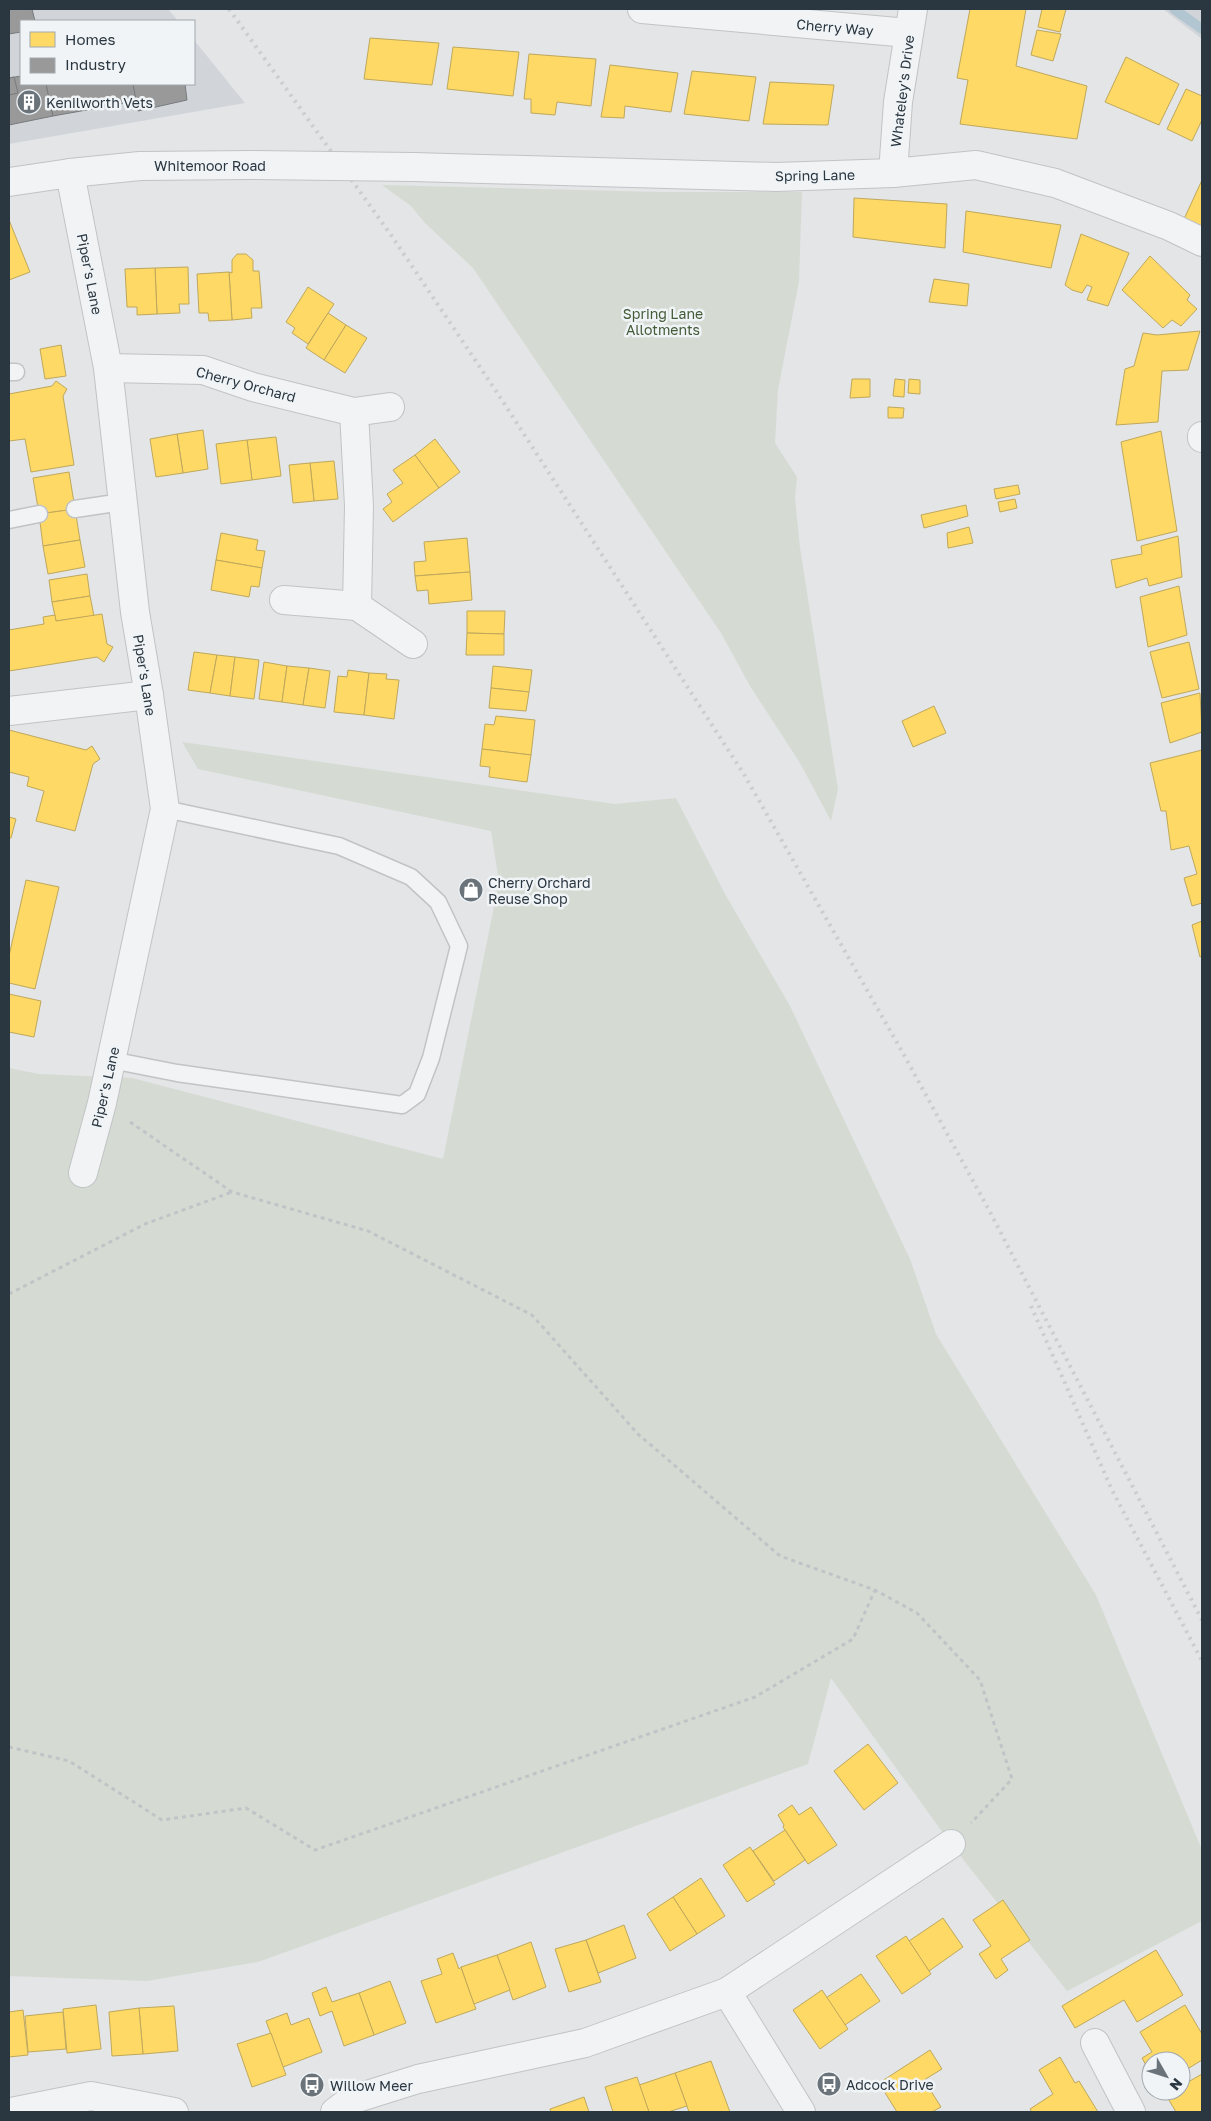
<svg xmlns="http://www.w3.org/2000/svg" width="1211" height="2121" font-family="'Golos Text',sans-serif">
  <style>
    .built { fill: #d1d5da }
    .green { fill: #d5dbd3 }
    .homes { fill: #ffd966; stroke: #bfa85b }
    .industry { fill: #999; stroke: #787b7e }
    .lines { fill: none; stroke-linecap: round; stroke-linejoin: round }
    .stream { stroke: #b2c6d1; stroke-width: 10 }
    .lane-casing { stroke: #c1c3c5; stroke-width: 19 }
    .street-casing { stroke: #c1c3c5; stroke-width: 30 }
    .path { stroke: #c1c4c6; stroke-width: 3; stroke-dasharray: 4 4; stroke-linecap: butt }
    .lane { stroke: #f1f3f4; stroke-width: 16 }
    .street { stroke: #f1f3f4; stroke-width: 28 }
    .rail { stroke: #cbcdcf; stroke-width: 4; stroke-dasharray: 2.5 5; stroke-linecap: butt }
    .street-bridge-casing { stroke: #c1c3c5; stroke-width: 30; stroke-linecap: butt }
    .street-bridge { stroke: #f1f3f4; stroke-width: 28 }
    .labels { text-anchor: middle; dominant-baseline: central; stroke-width: 5; stroke-linejoin: round; paint-order: stroke }
    .street-label { font-size: 14px; fill: #2a3640; stroke: #f0f4f6 }
    .poi-label { font-size: 14px; fill: #2a3640; stroke: #f0f4f6; text-anchor: start }
    .park-label { font-size: 14px; fill: #445b38; stroke: #f0f4f6 }
  </style>
  <rect width="100%" height="100%" fill="#e3e5e7"/>
  <!-- built -->
  <g class="built">
    <path d="M9,9H168L178,21H21V84H194V40L245,103L9,144Z"/>
    <path d="M1163,9H1202V39Z"/>
  </g>
  <!-- green -->
  <g class="green">
    <path d="M382,185L660,192H802L799,281L778,390L775,443L797,477L795,498L800,548L838,789L831,821L800,763L750,686L721,633L473,268L424,222L411,206Z"/>
    <path d="M182,742L615,804L676,798L725,894L790,1006L910,1259L936,1334L1096,1595L1202,1850V1921L1067,1991L951,1844L831,1678L808,1764L258,1962L147,1981L9,1976V1068L39,1074L132,1078L443,1159L499,882L491,831L198,769Z"/>
  </g>
  <!-- homes -->
  <g class="homes">
    <path d="M970,9H1026L1016,66L1087,86L1077,139L960,124L968,80L957,78Z"/>
    <path d="M1042,9H1066L1060,32L1038,27Z"/>
    <path d="M1037,30L1061,34L1053,61L1031,55Z"/>
    <path d="M370,38L439,43L432,85L364,79Z"/>
    <path d="M453,47L519,52L513,96L447,89Z"/>
    <path d="M529,54L596,59L591,106L557,102L555,115L531,113V99H524Z"/>
    <path d="M1126,57L1179,84L1159,125L1105,102Z"/>
    <path d="M610,65L678,73L671,112L625,106L624,118L601,117Z"/>
    <path d="M692,71L756,77L749,121L684,114Z"/>
    <path d="M770,82L834,85L828,125L763,124Z"/>
    <path d="M1186,89L1202,96V120L1192,141L1167,129Z"/>
    <path d="M1202,180V227L1184,219Z"/>
    <path d="M854,198L947,204L945,248L853,237Z"/>
    <path d="M966,211L1061,225L1051,268L963,252Z"/>
    <path d="M9,220L30,272L9,280Z"/>
    <path d="M1081,234L1129,253L1108,306L1087,300L1092,287L1087,285L1082,293L1072,290L1065,285Z"/>
    <path d="M237,254H246L253,260V271H259L262,308H251L252,318L232,320L229,272L232,273V260Z"/>
    <path d="M1150,256L1190,295L1187,300L1197,309L1181,326L1172,320L1163,328L1122,290Z"/>
    <path d="M188,267L189,304H179L180,313L157,314L155,268Z"/>
    <path d="M155,268L157,314L137,315V307H127L125,269Z"/>
    <path d="M229,272L232,320L209,321L208,313H199L197,274Z"/>
    <path d="M934,279L969,284L967,306L929,302Z"/>
    <path d="M308,287L334,304L308,344L292,333L295,328L286,322Z"/>
    <path d="M328,313L346,325L324,360L306,348Z"/>
    <path d="M346,325L367,338L345,373L324,360Z"/>
    <path d="M1200,331L1188,370L1162,371L1158,422L1116,425L1125,369L1134,366L1143,333L1157,335Z"/>
    <path d="M61,345L66,376L45,379L40,349Z"/>
    <path d="M852,379H870V397L850,398Z"/>
    <path d="M895,379L905,380L904,397L893,396Z"/>
    <path d="M909,379L920,380V394L908,393Z"/>
    <path d="M56,381L67,389L63,396L74,465L31,472L25,439L9,441V394L52,386Z"/>
    <path d="M888,407L904,408L903,418H888Z"/>
    <path d="M203,430L208,469L183,473L177,434Z"/>
    <path d="M1161,431L1177,531L1137,541L1121,442Z"/>
    <path d="M177,434L183,473L156,477L150,439Z"/>
    <path d="M276,437L281,476L252,480L247,440Z"/>
    <path d="M435,439L460,472L439,488L415,455Z"/>
    <path d="M247,440L252,480L221,484L216,444Z"/>
    <path d="M415,455L439,488L393,522L383,509L392,502L387,494L403,483L393,470Z"/>
    <path d="M334,461L338,499L314,501L310,463Z"/>
    <path d="M310,463L314,501L293,503L289,465Z"/>
    <path d="M69,472L75,509L39,514L33,478Z"/>
    <path d="M1018,485L1020,494L996,499L994,489Z"/>
    <path d="M1015,499L1017,508L1000,512L998,502Z"/>
    <path d="M966,505L968,516L924,528L921,515Z"/>
    <path d="M75,509L80,540L43,546L39,514Z"/>
    <path d="M969,527L973,543L948,548L947,533Z"/>
    <path d="M221,533L258,540L256,550L265,551L262,568L216,560Z"/>
    <path d="M1178,536L1182,577L1149,586L1147,578L1116,588L1111,560L1142,554L1141,546Z"/>
    <path d="M467,538L470,572L415,576L414,562L426,561L424,542Z"/>
    <path d="M80,540L85,567L48,574L43,546Z"/>
    <path d="M216,560L262,568L259,587L251,586L249,597L211,590Z"/>
    <path d="M470,572L472,600L429,604L428,590L417,591L415,576Z"/>
    <path d="M87,574L90,596L52,602L49,580Z"/>
    <path d="M1179,586L1187,635L1148,647L1140,597Z"/>
    <path d="M90,596L94,616L56,621L52,602Z"/>
    <path d="M467,611H505L504,634L467,633Z"/>
    <path d="M102,614L107,644L113,647L104,662L97,657L9,671V630L44,624L43,617L55,615L56,621Z"/>
    <path d="M467,633L504,634V655H466Z"/>
    <path d="M1189,642L1199,689L1162,698L1150,652Z"/>
    <path d="M194,652L217,655L210,693L188,690Z"/>
    <path d="M217,655L235,657L230,696L210,693Z"/>
    <path d="M235,657L259,660L254,699L230,696Z"/>
    <path d="M264,662L287,666L282,702L259,699Z"/>
    <path d="M287,666L309,668L303,705L282,702Z"/>
    <path d="M493,666L532,670L529,692L491,688Z"/>
    <path d="M309,668L330,671L325,708L303,705Z"/>
    <path d="M348,670L369,673L364,715L334,712L338,676L347,677Z"/>
    <path d="M369,673L387,674L386,679L399,680L394,719L364,715Z"/>
    <path d="M491,688L529,692L526,711L489,708Z"/>
    <path d="M1200,693L1202,732L1170,743L1161,703Z"/>
    <path d="M934,706L946,733L913,747L902,721Z"/>
    <path d="M496,716L535,720L531,755L482,749L485,724L494,725Z"/>
    <path d="M9,730L86,750L92,746L100,759L93,764L75,831L36,821L44,791L27,786L29,777L9,772Z"/>
    <path d="M482,749L531,755L527,782L489,777L490,767L480,766Z"/>
    <path d="M1202,750V903L1192,906L1184,878L1197,874L1189,846L1171,850L1166,811H1161L1150,763Z"/>
    <path d="M9,817L16,819L11,838H9Z"/>
    <path d="M26,880L59,887L35,989L9,983V956Z"/>
    <path d="M1202,921V956L1200,957L1192,925Z"/>
    <path d="M9,994L41,1001L34,1037L9,1032Z"/>
    <path d="M868,1744L898,1783L864,1810L834,1771Z"/>
    <path d="M792,1805L799,1815L811,1807L837,1845L808,1864L783,1827L784,1825L778,1815Z"/>
    <path d="M785,1830L805,1860L774,1881L753,1851Z"/>
    <path d="M750,1847L775,1884L747,1902L723,1865Z"/>
    <path d="M701,1878L725,1916L697,1934L673,1897Z"/>
    <path d="M673,1897L697,1934L670,1951L647,1914Z"/>
    <path d="M1003,1900L1030,1940L1001,1959L1008,1970L996,1979L979,1954L991,1946L973,1920Z"/>
    <path d="M943,1918L963,1947L929,1971L909,1941Z"/>
    <path d="M624,1925L636,1958L598,1973L586,1940Z"/>
    <path d="M906,1936L931,1974L902,1994L876,1956Z"/>
    <path d="M586,1940L601,1982L569,1992L555,1949Z"/>
    <path d="M531,1942L546,1987L513,2000L497,1955Z"/>
    <path d="M1156,1950L1183,1995L1137,2022L1124,2000L1075,2028L1062,2006Z"/>
    <path d="M453,1953L459,1969L461,1967L476,2009L436,2023L421,1981L442,1974L437,1959Z"/>
    <path d="M497,1955L510,1990L474,2004L461,1967Z"/>
    <path d="M861,1974L880,2001L845,2025L826,1998Z"/>
    <path d="M390,1981L406,2023L374,2035L359,1993Z"/>
    <path d="M326,1987L332,2002L359,1993L374,2035L344,2046L332,2011L320,2016L312,1993Z"/>
    <path d="M822,1990L848,2029L820,2049L793,2010Z"/>
    <path d="M96,2005L101,2049L67,2053L63,2009Z"/>
    <path d="M1185,2005L1202,2034V2060L1181,2073V2061H1151V2074L1142,2058L1152,2052L1140,2032Z"/>
    <path d="M174,2006L178,2051L143,2054L139,2008Z"/>
    <path d="M139,2008L143,2054L112,2056L109,2012Z"/>
    <path d="M23,2010L28,2055L9,2057V2012Z"/>
    <path d="M63,2012L66,2049L28,2052L25,2016Z"/>
    <path d="M287,2013L291,2025L309,2018L322,2052L283,2067L266,2021Z"/>
    <path d="M271,2033L286,2075L252,2087L237,2044Z"/>
    <path d="M930,2050L942,2069L924,2080L941,2107L932,2112H897L879,2083Z"/>
    <path d="M1060,2057L1075,2083L1079,2081L1098,2112H1032L1030,2109L1053,2094L1039,2070Z"/>
    <path d="M711,2061L730,2112H689L675,2073Z"/>
    <path d="M675,2073L687,2106L668,2112H649L639,2085Z"/>
    <path d="M1202,2074V2112H1176L1166,2095L1173,2091H1181V2086Z"/>
    <path d="M637,2077L649,2112H613L605,2087Z"/>
    <path d="M584,2097L589,2112H551L550,2109Z"/>
  </g>
  <!-- industry -->
  <g class="industry">
    <path d="M9,9H32L35,21H21V32L9,34Z"/>
    <path d="M21,76V84H46L53,116L9,125V78Z"/>
    <path d="M14,77L18,93L9,95V78Z"/>
    <path d="M46,84H133L137,101L53,116Z"/>
    <path d="M133,84H185L187,100L138,111Z"/>
  </g>
  <g class="lines">
    <!-- stream -->
    <path class="stream" d="M1174,9L1202,29"/>
    <defs>
      <g id="lane">
        <path d="M9,372H16"/>
        <path d="M75,509L122,502"/>
        <path d="M9,520L39,514"/>
        <path d="M111,1060L177,1073L402,1105L417,1094L431,1058L459,946L438,902L411,877L339,846L165,809"/>
      </g>
      <g id="street">
        <path d="M642,9L908,33"/>
        <path d="M413,167L776,177L893,173L976,165L1055,183L1169,226L1202,242"/>
        <path d="M70,173L108,368L135,612L149,695L165,809L102,1103L83,1173"/>
        <path d="M893,173L898,102L913,9"/>
        <path d="M9,182L70,173L140,166L250,165"/>
        <path d="M108,368L203,370L253,387L354,412L359,506L357,606L413,644"/>
        <path d="M354,412L390,407"/>
        <path d="M1202,436V438"/>
        <path d="M284,600L357,606"/>
        <path d="M9,711L149,695"/>
        <path d="M727,1992L801,2112"/>
        <path d="M1095,2043L1131,2112"/>
        <path d="M11,2112L91,2096L174,2112"/>
        <path d="M335,2112L351,2100L418,2079L585,2043L727,1992L951,1844"/>
      </g>
    </defs>
    <!-- lane casing -->
    <use href="#lane" class="lane-casing"/>
    <!-- street casing -->
    <use href="#street" class="street-casing"/>
    <!-- path -->
    <g class="path">
      <path d="M130,1122L232,1192L368,1231L532,1315L638,1434L780,1556L875,1590L917,1613L980,1680L1012,1779L971,1823"/>
      <path d="M9,1294L145,1224L232,1192"/>
      <path d="M9,1747L69,1761L162,1820L246,1808L315,1850L755,1697L853,1639L875,1590"/>
    </g>
    <!-- lane -->
    <use href="#lane" class="lane"/>
    <!-- street -->
    <use href="#street" class="street"/>
    <!-- rail -->
    <g class="rail">
      <path d="M229,9L391,235L498,394L745,776L904,1055L990,1212L1202,1620"/>
      <path d="M1031,1306L1112,1490L1202,1661"/>
    </g>
    <defs>
      <path id="street-bridge" d="M250,165L413,167"/>
    </defs>
    <!-- street-bridge casing -->
    <use href="#street-bridge" class="street-bridge-casing"/>
    <!-- street-bridge -->
    <use href="#street-bridge" class="street-bridge"/>
  </g>
  <!-- icons -->
  <defs>
    <symbol id="building-disc" viewBox="-11 -11 22 22"><circle r="9.5" fill="#6b737a" stroke="#f0f4f6"/><path d="M-4-6H4V6H1V3H-1V6H-4ZM-2.5-4.3h1.7v1.8h-1.7ZM.8-4.3h1.7v1.8H.8ZM-2.5-1h1.7V.8h-1.7ZM.8-1h1.7V.8H.8Z" fill="#fff"/></symbol>
    <symbol id="shop-disc" viewBox="-11 -11 22 22"><circle r="9.5" fill="#6b737a" stroke="#f0f4f6"/><path d="M-5-2.5h2.3a2.7 3.5 0 0 1 5.4 0H5L5.5 6h-11ZM-1.5-2.5h3a1.5 2.3 0 0 0-3 0Z" fill="#fff"/></symbol>
    <symbol id="bus-disc" viewBox="-11 -11 22 22"><circle r="9.5" fill="#6b737a" stroke="#f0f4f6"/><path d="M-5-6H5V4H4V6H2V4H-2V6H-4V4H-5ZM-3.5-4V0h7V-4ZM-3.5 1.2v1.5H-2V1.2ZM2 1.2v1.5H3.5V1.2Z" fill="#fff"/></symbol>
  </defs>
  <g fill-rule="evenodd">
    <use href="#building-disc" x="15" y="88" width="28" height="28"/>
    <use href="#shop-disc" x="457" y="876" width="28" height="28"/>
    <use href="#bus-disc" x="815" y="2070" width="28" height="28"/>
    <use href="#bus-disc" x="298" y="2071" width="28" height="28"/>
  </g>
  <g class="labels">
    <!-- street labels -->
    <g class="street-label">
      <text transform="translate(835 27) rotate(5)">Cherry Way</text>
      <text transform="translate(902 91) rotate(-83)">Whateley's Drive</text>
      <text x="210" y="165">Whitemoor Road</text>
      <text transform="translate(815 175) rotate(-1)">Spring Lane</text>
      <text transform="translate(90 274) rotate(79)">Piper's Lane</text>
      <text transform="translate(246 384) rotate(15)">Cherry Orchard</text>
      <text transform="translate(145 675) rotate(81)">Piper's Lane</text>
      <text transform="translate(105 1087) rotate(-77)">Piper's Lane</text>
    </g>
    <!-- poi labels -->
    <g class="poi-label">
      <text x="46" y="102">Kenilworth Vets</text>
      <text x="488" y="882">Cherry Orchard<tspan x="488" dy="16">Reuse Shop</tspan></text>
      <text x="846" y="2084">Adcock Drive</text>
      <text x="330" y="2085">Willow Meer</text>
    </g>
    <!-- park labels -->
    <g class="park-label">
      <text x="663" y="313">Spring Lane<tspan x="663" dy="16">Allotments</tspan></text>
    </g>
  </g>
  <!-- border -->
  <rect width="1211" height="2121" fill="none" stroke="#2a3640" stroke-width="20"/>
  <!-- legend -->
  <rect x="20" y="20" width="175" height="65" fill="#f0f4f6" stroke="#a1a8ad"/>
  <rect x="30" y="32" width="25" height="15" fill="#ffd966" stroke="#a1a8ad"/>
  <text x="65" y="45" font-size="15" fill="#2a3640">Homes</text>
  <rect x="30" y="58" width="25" height="15" fill="#999999" stroke="#a1a8ad"/>
  <text x="65" y="70" font-size="15" fill="#2a3640">Industry</text>
  <!-- north arrow -->
  <g transform="translate(1166 2076) rotate(129)"><circle r="24" fill="#f0f4f6" stroke="#a1a8ad"/>
  <path d="M0-4L9 19L0 12L-9 19Z" fill="#6b737a"/>
  <text y="-8" font-size="14" font-weight="bold" text-anchor="middle" fill="#2a3640">N</text>
  </g>
</svg>
